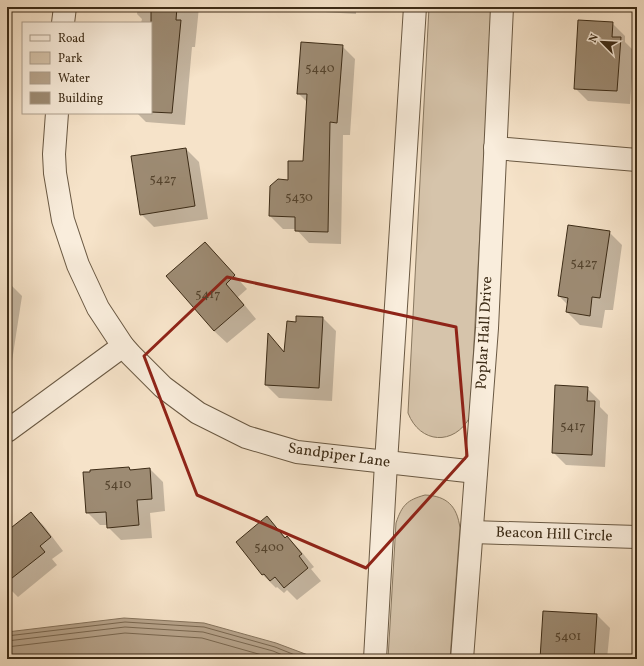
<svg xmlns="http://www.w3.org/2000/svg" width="644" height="666" font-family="Vollkorn,serif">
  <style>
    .green { fill: #d6c4ab; stroke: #897860 }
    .water { fill: #b7a48c; stroke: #86745d }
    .shadow { fill: #0003 }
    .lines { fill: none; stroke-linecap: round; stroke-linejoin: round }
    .shore { stroke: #7a6851; stroke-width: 1 }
    .building { fill: #9d8b73; stroke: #3c2b16 }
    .minor-casing { stroke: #6a5943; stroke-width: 24 }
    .minor { stroke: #f9eddc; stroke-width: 22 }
    .marked { fill: none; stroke: #8f2418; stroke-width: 3; stroke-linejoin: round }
    .labels { text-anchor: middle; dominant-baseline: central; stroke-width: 3; stroke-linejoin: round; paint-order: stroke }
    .number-label { font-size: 13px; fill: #54432d }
    .street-label { font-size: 15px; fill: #3c2b16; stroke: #f9eddc }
  </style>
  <rect width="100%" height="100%" fill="#f6e3c9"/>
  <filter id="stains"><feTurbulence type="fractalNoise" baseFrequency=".005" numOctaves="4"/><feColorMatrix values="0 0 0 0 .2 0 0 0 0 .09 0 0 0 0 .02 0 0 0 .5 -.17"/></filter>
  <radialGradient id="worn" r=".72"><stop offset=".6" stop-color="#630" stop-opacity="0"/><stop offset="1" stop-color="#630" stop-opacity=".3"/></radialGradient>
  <!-- green -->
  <g class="green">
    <path d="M429,7H492L470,417C454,446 420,444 408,413Z"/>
    <path d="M425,495C447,496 457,506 460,528L450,659H388L396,523C402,505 407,500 425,495Z"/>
  </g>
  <!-- water -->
  <path class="water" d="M124,618L204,623L276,643L308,655L309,659H7V632Z"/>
  <!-- shadow -->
  <g class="shadow">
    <path d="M138,7H199L195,47H192L185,125L146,122L137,113H151V23H141L142,19L137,14Z"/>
    <path d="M320,7H356V14L325,12Z"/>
    <path d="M612,23L625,36V42L634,51L630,104L588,101L575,88Z"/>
    <path d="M342,46L355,59L350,135H343L341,244L309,243L296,229H283L270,216L289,181L304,162L307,102L298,93Z"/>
    <path d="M186,149L199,162L208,219L154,227L141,214Z"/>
    <path d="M609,232L622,245L613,310H605L602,328L580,325L567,312L568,305L559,296Z"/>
    <path d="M205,243L247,289L238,297L256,319L227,343L214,331Z"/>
    <path d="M7,283H9L22,296L12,361L7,360Z"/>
    <path d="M297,317L323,318L336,331L332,401L279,398L266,385L269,335L285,353L297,323Z"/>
    <path d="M587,388L600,401V407L608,415L605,467L566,465L553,452Z"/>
    <path d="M129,468L132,470L150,469L163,482L165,511L150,513L152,538L121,540L108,527V525H100L87,512Z"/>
    <path d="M31,513L44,526L63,551L52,559L57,565L18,597L7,586V532Z"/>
    <path d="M267,518L286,538L287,537L300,550L314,567L311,569L321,581L297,600L287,590L284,593L277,587L276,588L263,575L237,542Z"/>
    <path d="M597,615L610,628L607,659H541Z"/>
  </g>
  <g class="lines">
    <!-- shore -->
    <g class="shore">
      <path d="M7,636L125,622L204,627L275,647L305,659"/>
      <path d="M7,641L125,627L203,632L273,651L292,659"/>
      <path d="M7,647L125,633L202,638L276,659"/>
    </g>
  </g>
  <!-- building -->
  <g class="building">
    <path d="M151,7H177L176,20H181L172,113L151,112Z"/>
    <path d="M578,20L613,22L612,37H621L617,91L574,89Z"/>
    <path d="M301,42L343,45L337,123L330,122L328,232L295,231V217L269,216L270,186L278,179L288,180V161H303L307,94H297Z"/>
    <path d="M186,148L195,206L140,215L131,156Z"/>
    <path d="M568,225L610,231L600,298L592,297L590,316L566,312L568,298L558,296Z"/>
    <path d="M205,242L235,275L226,284L244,305L214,331L166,276Z"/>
    <path d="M296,316L323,317L319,388L265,385L268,333L284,352L287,321L296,322Z"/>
    <path d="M555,385L588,387L587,401H595L592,455L552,453Z"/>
    <path d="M129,467L130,470L150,468L152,499L137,500L139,525L107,528L106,512L86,513L83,472H90V470Z"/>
    <path d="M31,512L51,537L40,546L45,552L7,582V531Z"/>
    <path d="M267,516L285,538L287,536L302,554L299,556L308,568L284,588L275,577L270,581L264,574L262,575L236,542Z"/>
    <path d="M543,611L597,614L594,659H540Z"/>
  </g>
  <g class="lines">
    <defs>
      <g id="minor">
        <path d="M63,23L65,7"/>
        <path d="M57,113L54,154L55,173L63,220L78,265L98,308L123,346L131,355L163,387L198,413L246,437L297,452L476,472"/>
        <path d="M495,148L637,160"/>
        <path d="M7,431L123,346"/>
        <path d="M472,532L637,537"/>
        <path d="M375,659L386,463L415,7"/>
        <path d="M462,659L487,328L502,7"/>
      </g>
    </defs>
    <!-- minor casing -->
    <use href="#minor" class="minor-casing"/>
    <!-- minor -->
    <use href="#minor" class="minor"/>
  </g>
  <!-- marked area -->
  <path class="marked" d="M227,277L456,327L467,456L366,568L197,495L144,356Z"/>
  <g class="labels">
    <!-- number labels -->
    <g class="number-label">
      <text x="320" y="69">5440</text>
      <text x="163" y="180">5427</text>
      <text x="299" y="198">5430</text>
      <text x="584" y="264">5427</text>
      <text x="208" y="295">5417</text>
      <text x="573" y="427">5417</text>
      <text x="118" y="485">5410</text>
      <text x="269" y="548">5400</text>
      <text x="568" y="637">5401</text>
    </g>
    <!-- street labels -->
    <g class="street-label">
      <text transform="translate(485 333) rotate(-87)">Poplar Hall Drive</text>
      <text transform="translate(339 456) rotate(8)">Sandpiper Lane</text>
      <text transform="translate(554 535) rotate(2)">Beacon Hill Circle</text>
    </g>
  </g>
  <!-- margin -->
  <rect width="644" height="666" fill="none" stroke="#f6e3c9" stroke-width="24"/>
  <rect x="8" y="8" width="628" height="650" fill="none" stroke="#3c2b16" stroke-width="2"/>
  <rect x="12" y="12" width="620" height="642" fill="none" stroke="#3c2b16"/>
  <!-- legend -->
  <rect x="22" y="22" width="130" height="92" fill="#f9eddc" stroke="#ad9f8d"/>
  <rect x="30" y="35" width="20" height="6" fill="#f9eddc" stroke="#ad9f8d"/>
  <text x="58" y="42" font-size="12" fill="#3c2b16">Road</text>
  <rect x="30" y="52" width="20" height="12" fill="#d6c4ab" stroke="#ad9f8d"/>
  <text x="58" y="62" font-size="12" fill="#3c2b16">Park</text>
  <rect x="30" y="72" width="20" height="12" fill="#b7a48c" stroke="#ad9f8d"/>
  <text x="58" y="82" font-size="12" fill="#3c2b16">Water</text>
  <rect x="30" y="92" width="20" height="12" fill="#9d8b73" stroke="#ad9f8d"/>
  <text x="58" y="102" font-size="12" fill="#3c2b16">Building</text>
  <!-- north arrow -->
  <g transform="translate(602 42) rotate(294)" stroke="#f9eddc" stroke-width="3" paint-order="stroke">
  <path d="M0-3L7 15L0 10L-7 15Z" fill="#3c2b16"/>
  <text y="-6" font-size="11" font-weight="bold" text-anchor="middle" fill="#3c2b16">N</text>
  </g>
  <rect width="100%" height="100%" filter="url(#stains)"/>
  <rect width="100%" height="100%" fill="url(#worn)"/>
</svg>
